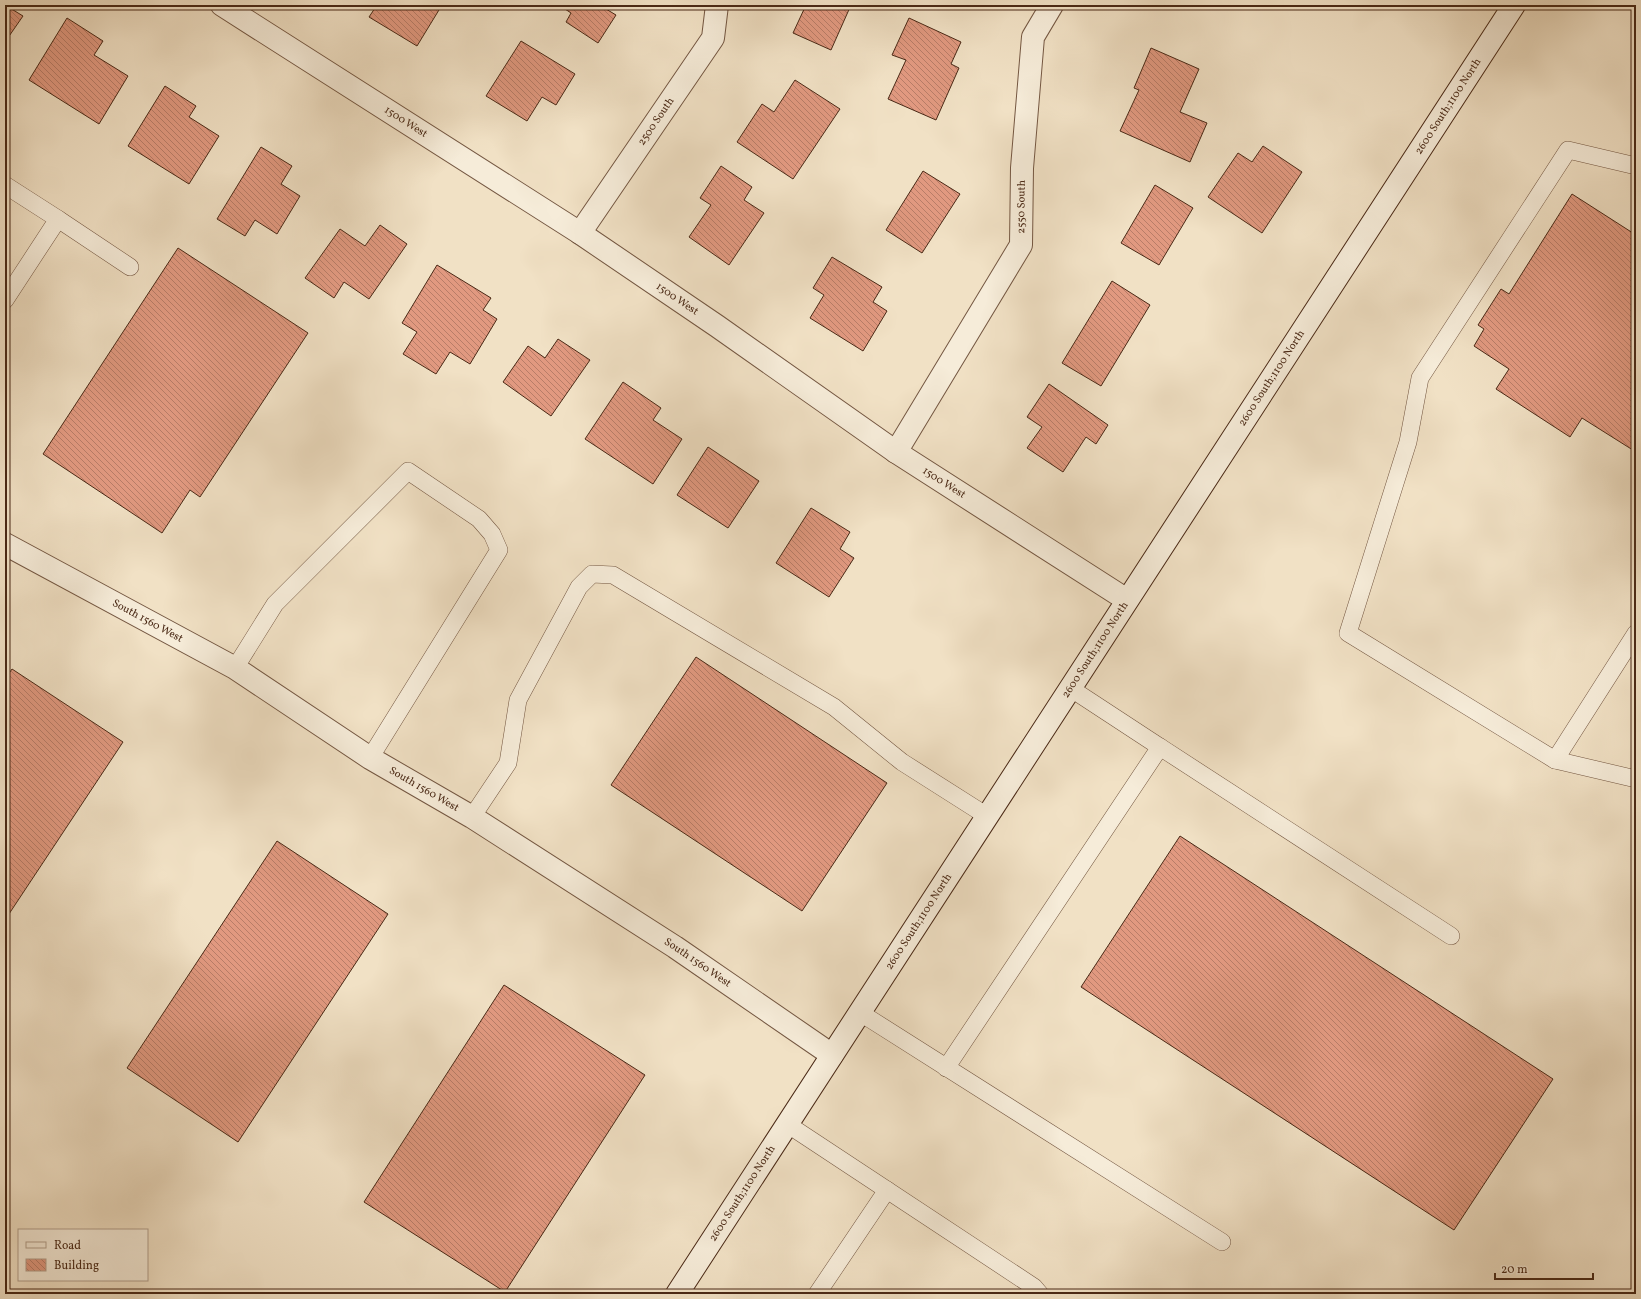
<svg xmlns="http://www.w3.org/2000/svg" width="1641" height="1299" font-family="Vollkorn,serif">
  <style>
    .building { fill: url(#building-back-hatch); stroke: #4a2916 }
    .lines { fill: none; stroke-linecap: round; stroke-linejoin: round }
    .service-casing { stroke: #745742; stroke-width: 18 }
    .minor-casing { stroke: #745742; stroke-width: 24 }
    .secondary-casing { stroke: #4a2916; stroke-width: 24 }
    .service { stroke: #f6ecd9; stroke-width: 17 }
    .minor { stroke: #f6ecd9; stroke-width: 22 }
    .secondary { stroke: #f6ecd9; stroke-width: 22 }
    .labels { text-anchor: middle; dominant-baseline: central; stroke-width: 3; stroke-linejoin: round; paint-order: stroke }
    .street-label { font-size: 11px; fill: #4a2916; stroke: #f6ecd9 }
  </style>
  <defs>
    <pattern id="building-back-hatch" width="6" height="6" patternUnits="userSpaceOnUse"><rect width="6" height="6" fill="#e19980"/><path d="M-1 5l2 2M0 0l6 6M5-1l2 2" fill="none" stroke="#b87d68"/></pattern>
  </defs>
  <rect width="100%" height="100%" fill="#f1e1c5"/>
  <filter id="stains"><feTurbulence type="fractalNoise" baseFrequency=".005" numOctaves="4"/><feColorMatrix values="0 0 0 0 .2 0 0 0 0 .09 0 0 0 0 .02 0 0 0 .5 -.17"/></filter>
  <radialGradient id="worn" r=".72"><stop offset=".6" stop-color="#630" stop-opacity="0"/><stop offset="1" stop-color="#630" stop-opacity=".3"/></radialGradient>
  <!-- building -->
  <g class="building">
    <path d="M5,5L23,16L5,42Z"/>
    <path d="M377,5H442L417,46L369,17Z"/>
    <path d="M559,5H609L606,9L616,15L598,43L566,22L571,13Z"/>
    <path d="M806,5H851L831,50L793,33Z"/>
    <path d="M67,18L103,41L94,55L128,76L99,124L29,80Z"/>
    <path d="M909,18L961,42L951,64L959,68L936,120L888,99L906,60L892,55Z"/>
    <path d="M521,41L575,74L556,105L542,97L527,121L486,96Z"/>
    <path d="M1151,48L1199,69L1180,112L1207,123L1190,162L1120,131L1139,90L1134,88Z"/>
    <path d="M795,80L840,109L793,179L737,142L762,104L774,112Z"/>
    <path d="M165,86L196,106L189,117L219,136L189,184L128,146Z"/>
    <path d="M1263,146L1302,172L1262,233L1208,197L1238,153L1252,162Z"/>
    <path d="M261,147L292,166L281,184L300,196L277,234L255,220L245,236L217,219Z"/>
    <path d="M721,166L752,187L744,200L764,213L729,265L689,237L711,205L700,198Z"/>
    <path d="M923,171L960,194L922,253L886,230Z"/>
    <path d="M1155,185L1193,208L1159,265L1121,243Z"/>
    <path d="M1572,194L1636,235V452L1582,418L1570,437L1496,389L1509,369L1474,346L1484,329L1478,325L1501,289L1509,294Z"/>
    <path d="M380,225L407,244L369,299L344,282L334,298L305,278L340,229L365,246Z"/>
    <path d="M178,248L308,333L200,497L190,490L162,533L43,454Z"/>
    <path d="M832,257L882,287L873,302L887,311L863,351L810,318L824,295L813,288Z"/>
    <path d="M437,265L491,298L483,310L497,319L470,364L450,352L436,374L403,354L417,332L402,323Z"/>
    <path d="M1112,281L1150,305L1101,386L1062,363Z"/>
    <path d="M558,339L590,360L551,416L503,382L528,346L545,358Z"/>
    <path d="M623,382L661,408L653,420L682,439L653,484L585,439Z"/>
    <path d="M1049,384L1108,425L1096,444L1086,437L1063,472L1027,448L1042,427L1027,417Z"/>
    <path d="M708,447L759,481L728,528L677,495Z"/>
    <path d="M811,508L850,532L840,549L854,558L829,597L776,563Z"/>
    <path d="M696,657L887,783L802,911L611,785Z"/>
    <path d="M12,669L123,742L5,920V679Z"/>
    <path d="M1180,836L1553,1079L1454,1230L1081,987Z"/>
    <path d="M277,841L388,914L238,1142L127,1068Z"/>
    <path d="M504,985L645,1075L505,1292L364,1202Z"/>
  </g>
  <g class="lines">
    <defs>
      <g id="service">
        <path d="M5,185L58,219L5,300"/>
        <path d="M58,219L130,267"/>
        <path d="M1636,633L1555,760L1636,779"/>
        <path d="M235,668L275,604L408,471L479,519L492,534L499,550L370,758"/>
        <path d="M1160,747L1451,936"/>
        <path d="M1555,760L1348,633L1408,442L1420,378L1568,150L1636,166"/>
        <path d="M472,817L508,763L518,700L579,587L592,574L613,575L834,707L902,762L987,816"/>
        <path d="M859,1012L1222,1242"/>
        <path d="M946,1068L1160,747L1070,688"/>
        <path d="M787,1124L1034,1287L1040,1294"/>
        <path d="M817,1294L887,1190"/>
      </g>
      <g id="minor">
        <path id="s1" d="M222,5L580,233L717,326L896,452L1127,600"/>
        <path id="s2" d="M580,233L713,38L717,5"/>
        <path id="s3" d="M896,452L1021,245L1022,168L1033,37L1052,5"/>
        <path id="s4" d="M5,544L235,668L370,758L472,817L675,947L832,1055"/>
      </g>
      <g id="secondary">
        <path id="s5" d="M677,1294L1514,5"/>
      </g>
    </defs>
    <!-- service casing -->
    <use href="#service" class="service-casing"/>
    <!-- minor casing -->
    <use href="#minor" class="minor-casing"/>
    <!-- secondary casing -->
    <use href="#secondary" class="secondary-casing"/>
    <!-- service -->
    <use href="#service" class="service"/>
    <!-- minor -->
    <use href="#minor" class="minor"/>
    <!-- secondary -->
    <use href="#secondary" class="secondary"/>
  </g>
  <g class="labels">
    <!-- street labels -->
    <g class="street-label">
      <text stroke="none"><textPath href="#s5" startOffset="1416">2600 South;1100 North</textPath></text>
      <text stroke="none"><textPath href="#s2" startOffset="135">2500 South</textPath></text>
      <text stroke="none"><textPath href="#s1" startOffset="218">1500 West</textPath></text>
      <text stroke="none"><textPath href="#s3" startOffset="280">2550 South</textPath></text>
      <text stroke="none"><textPath href="#s1" startOffset="542">1500 West</textPath></text>
      <text stroke="none"><textPath href="#s5" startOffset="1092">2600 South;1100 North</textPath></text>
      <text stroke="none"><textPath href="#s1" startOffset="866">1500 West</textPath></text>
      <text stroke="none"><textPath href="#s4" startOffset="162">South 1560 West</textPath></text>
      <text stroke="none"><textPath href="#s5" startOffset="768">2600 South;1100 North</textPath></text>
      <text stroke="none"><textPath href="#s4" startOffset="486">South 1560 West</textPath></text>
      <text stroke="none"><textPath href="#s5" startOffset="444">2600 South;1100 North</textPath></text>
      <text stroke="none"><textPath href="#s4" startOffset="810">South 1560 West</textPath></text>
      <text stroke="none"><textPath href="#s5" startOffset="120">2600 South;1100 North</textPath></text>
    </g>
  </g>
  <!-- margin -->
  <rect width="1641" height="1299" fill="none" stroke="#f1e1c5" stroke-width="20"/>
  <rect x="6" y="6" width="1629" height="1287" fill="none" stroke="#4a2916" stroke-width="2"/>
  <rect x="10" y="10" width="1621" height="1279" fill="none" stroke="#4a2916"/>
  <!-- legend -->
  <rect x="18" y="1229" width="130" height="52" fill="#f6ecd9" stroke="#b19e8b"/>
  <rect x="26" y="1242" width="20" height="6" fill="#f6ecd9" stroke="#b19e8b"/>
  <text x="54" y="1249" font-size="12" fill="#4a2916">Road</text>
  <rect x="26" y="1259" width="20" height="12" fill="url(#building-back-hatch)" stroke="#b19e8b"/>
  <text x="54" y="1269" font-size="12" fill="#4a2916">Building</text>
  <!-- scale -->
  <path d="M1495 1273v6h98v-6" fill="none" stroke="#4a2916" stroke-width="2"/>
  <text x="1501" y="1273" font-size="12" fill="#4a2916" stroke="#f6ecd9" stroke-width="3" paint-order="stroke">20 m</text>
  <rect width="100%" height="100%" filter="url(#stains)"/>
  <rect width="100%" height="100%" fill="url(#worn)"/>
</svg>
